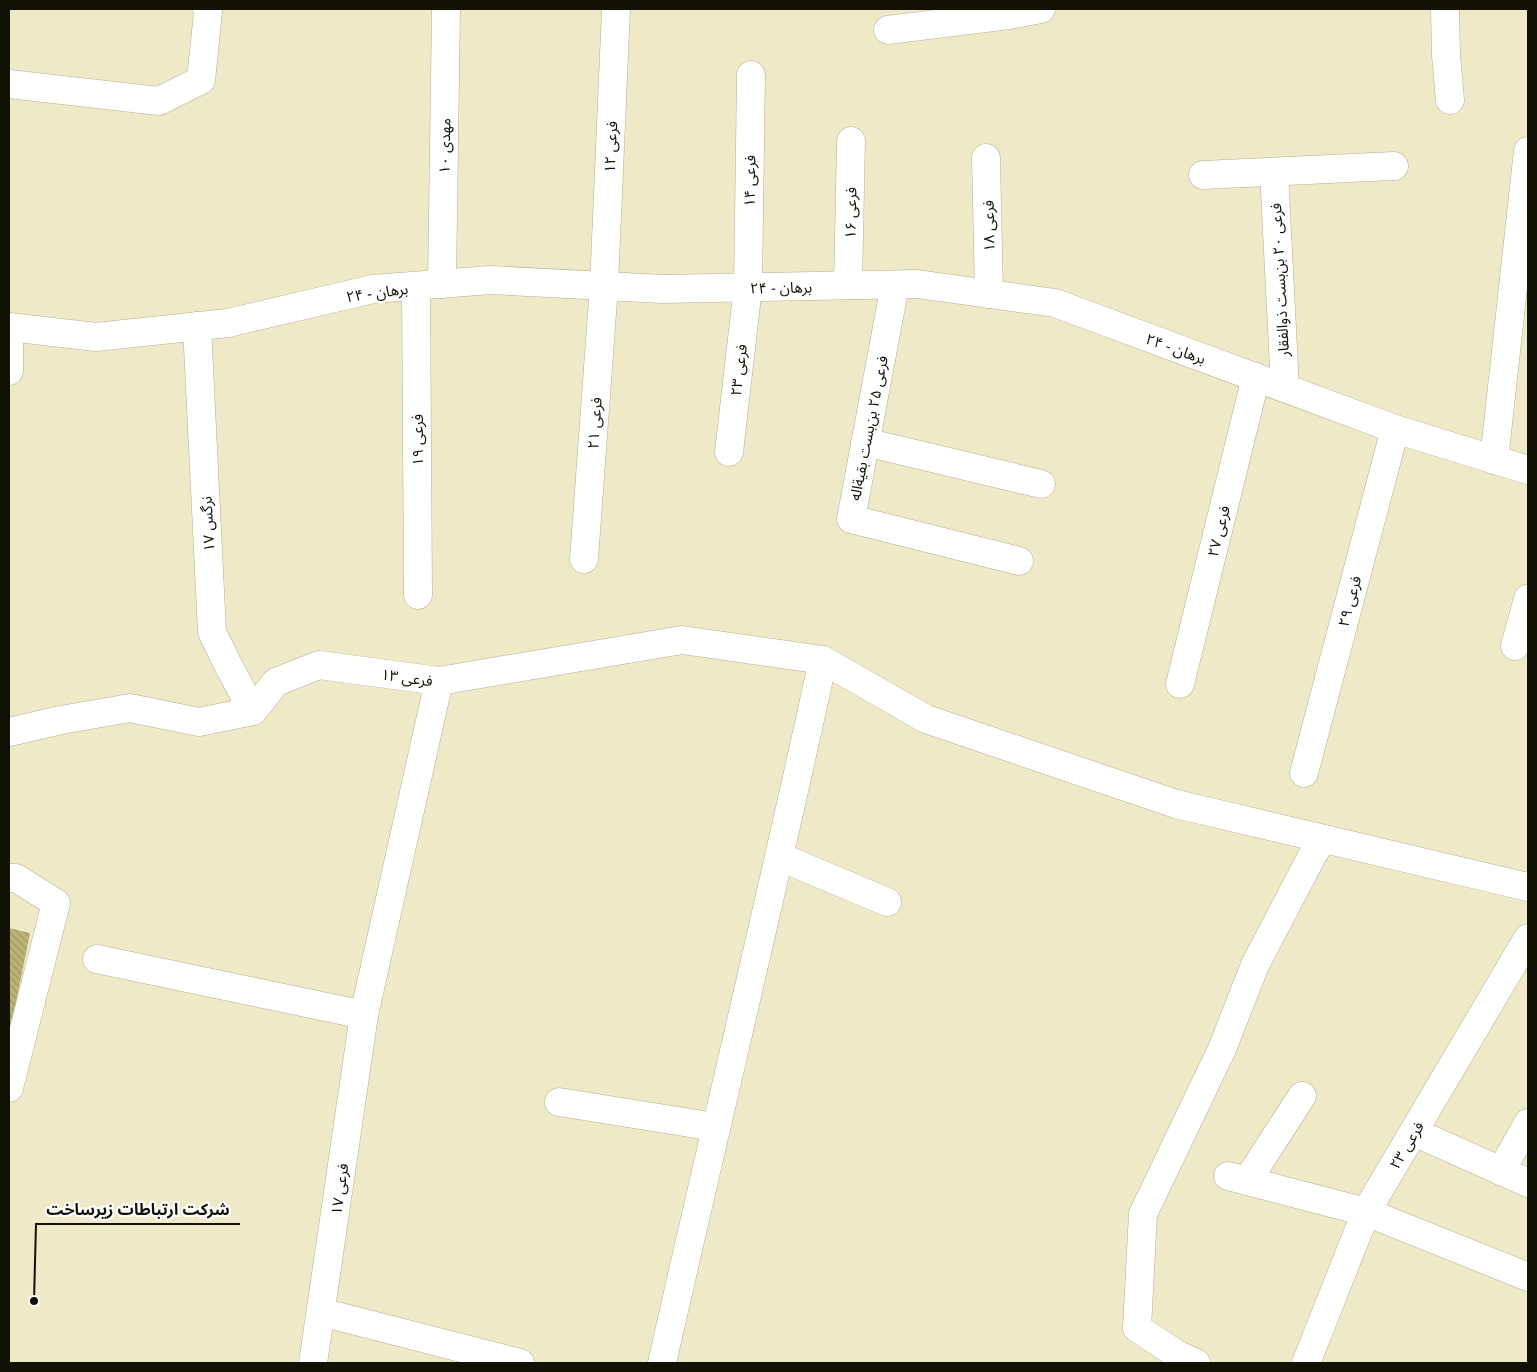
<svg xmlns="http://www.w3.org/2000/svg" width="1537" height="1372" font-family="'Noto Sans','Noto Sans Arabic',sans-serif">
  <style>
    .building { fill: url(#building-back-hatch) }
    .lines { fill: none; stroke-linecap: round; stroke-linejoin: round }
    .minor-casing { stroke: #b4af8e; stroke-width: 29 }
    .minor { stroke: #fff; stroke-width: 28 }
    .labels { text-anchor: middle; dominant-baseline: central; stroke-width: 4.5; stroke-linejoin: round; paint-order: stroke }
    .street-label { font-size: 15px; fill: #131105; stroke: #fff }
    .leader { fill: none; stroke: #131105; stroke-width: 2 }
    .callout-dot { fill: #131105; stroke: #fff; stroke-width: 2 }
    .callout-label { font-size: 16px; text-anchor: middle; font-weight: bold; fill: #131105; stroke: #fff; stroke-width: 4.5; stroke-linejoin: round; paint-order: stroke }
  </style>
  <defs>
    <pattern id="building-back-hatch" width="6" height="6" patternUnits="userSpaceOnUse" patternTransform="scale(1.25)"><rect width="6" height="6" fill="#bbb277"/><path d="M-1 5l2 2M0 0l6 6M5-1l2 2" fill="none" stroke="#a09865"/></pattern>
  </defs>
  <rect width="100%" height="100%" fill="#eee9c6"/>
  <!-- building -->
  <path class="building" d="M9,928L30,933L10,1032L9,1031Z"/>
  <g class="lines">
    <defs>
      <g id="minor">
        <path d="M1445,9L1446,55L1450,100"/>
        <path d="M888,30L1009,15L1041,9"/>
        <path d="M9,84L159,101L201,80L208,12L207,9"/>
        <path d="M986,158L989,294"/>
        <path d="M1274,172L1285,388"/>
        <path d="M1203,175L1394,166"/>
        <path d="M442,284L446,9"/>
        <path d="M848,285L851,141"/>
        <path d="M895,285L851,519L1019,561"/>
        <path d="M416,286L418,595"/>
        <path d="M197,326L212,632L228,665L253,711"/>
        <path d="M9,327L96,337L228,323L373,289L491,280L662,289L917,284L1055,303L1395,429L1528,470"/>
        <path d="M9,371V327"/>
        <path d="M865,442L1041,484"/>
        <path d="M729,452L748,287L751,75"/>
        <path d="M1494,460L1528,151"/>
        <path d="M584,559L604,286L616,9"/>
        <path d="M1515,646L1528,599"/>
        <path d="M1180,684L1256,377"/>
        <path d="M9,732L61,720L130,708L199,722L253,711L276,682L319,665L439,681L682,640L823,660L926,719L1176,804L1528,887"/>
        <path d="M1304,773L1395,429"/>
        <path d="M780,857L887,902"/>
        <path d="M9,878H16L56,903L9,1088"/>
        <path d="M97,959L364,1015"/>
        <path d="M559,1102L715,1127"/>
        <path d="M1414,1132L1528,1183"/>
        <path d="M1501,1171L1528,1123"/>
        <path d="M1228,1176L1366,1212L1528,1277"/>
        <path d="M1247,1181L1302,1096"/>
        <path d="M321,1312L520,1363"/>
        <path d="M313,1363L364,1015L439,681"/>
        <path d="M662,1363C715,1129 772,895 823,660"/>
        <path d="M1196,1363L1178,1355L1137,1328L1143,1214L1222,1049L1255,965L1312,856L1323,839"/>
        <path d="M1306,1363L1366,1212L1528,938"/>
      </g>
    </defs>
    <!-- minor casing -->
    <use href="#minor" class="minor-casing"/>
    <!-- minor -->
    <use href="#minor" class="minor"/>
  </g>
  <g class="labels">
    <!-- street labels -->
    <g class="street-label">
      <text transform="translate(444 146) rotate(-89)">۱۰ مهدی</text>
      <text transform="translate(610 147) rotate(-87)">فرعی ۱۲</text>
      <text transform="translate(749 181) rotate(-89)">فرعی ۱۴</text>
      <text transform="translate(850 213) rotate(-89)">فرعی ۱۶</text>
      <text transform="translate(988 226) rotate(-91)">فرعی ۱۸</text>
      <text transform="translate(1279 280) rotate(-93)">فرعی ۲۰ بن‌بست ذوالفقار</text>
      <text transform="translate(781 287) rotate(-1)">۲۴ - برهان</text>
      <text transform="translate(377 292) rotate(-8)">۲۴ - برهان</text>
      <text transform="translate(1176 348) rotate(20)">۲۴ - برهان</text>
      <text transform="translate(738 370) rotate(-83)">فرعی ۲۳</text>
      <text transform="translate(594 423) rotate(-86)">فرعی ۲۱</text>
      <text transform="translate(868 428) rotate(-79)">فرعی ۲۵ بن‌بست بقیة‌اله</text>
      <text transform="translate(417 440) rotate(-90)">فرعی ۱۹</text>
      <text transform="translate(207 524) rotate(-93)">۱۷ نرگس</text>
      <text transform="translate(1218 531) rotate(-76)">فرعی ۲۷</text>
      <text transform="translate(1349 601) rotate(-75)">فرعی ۲۹</text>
      <text transform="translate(407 677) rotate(8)">فرعی ۱۳</text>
      <text transform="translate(1406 1145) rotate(-59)">فرعی ۲۳</text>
      <text transform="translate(339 1189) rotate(-82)">فرعی ۱۷</text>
    </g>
  </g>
  <!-- callouts -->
  <path class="leader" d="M34 1301L36 1224H240"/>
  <circle class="callout-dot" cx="34" cy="1301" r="5"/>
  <g class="callout-label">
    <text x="138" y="1215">شرکت ارتباطات زیرساخت</text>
  </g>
  <!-- border -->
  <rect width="1537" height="1372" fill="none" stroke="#131105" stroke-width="20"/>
</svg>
